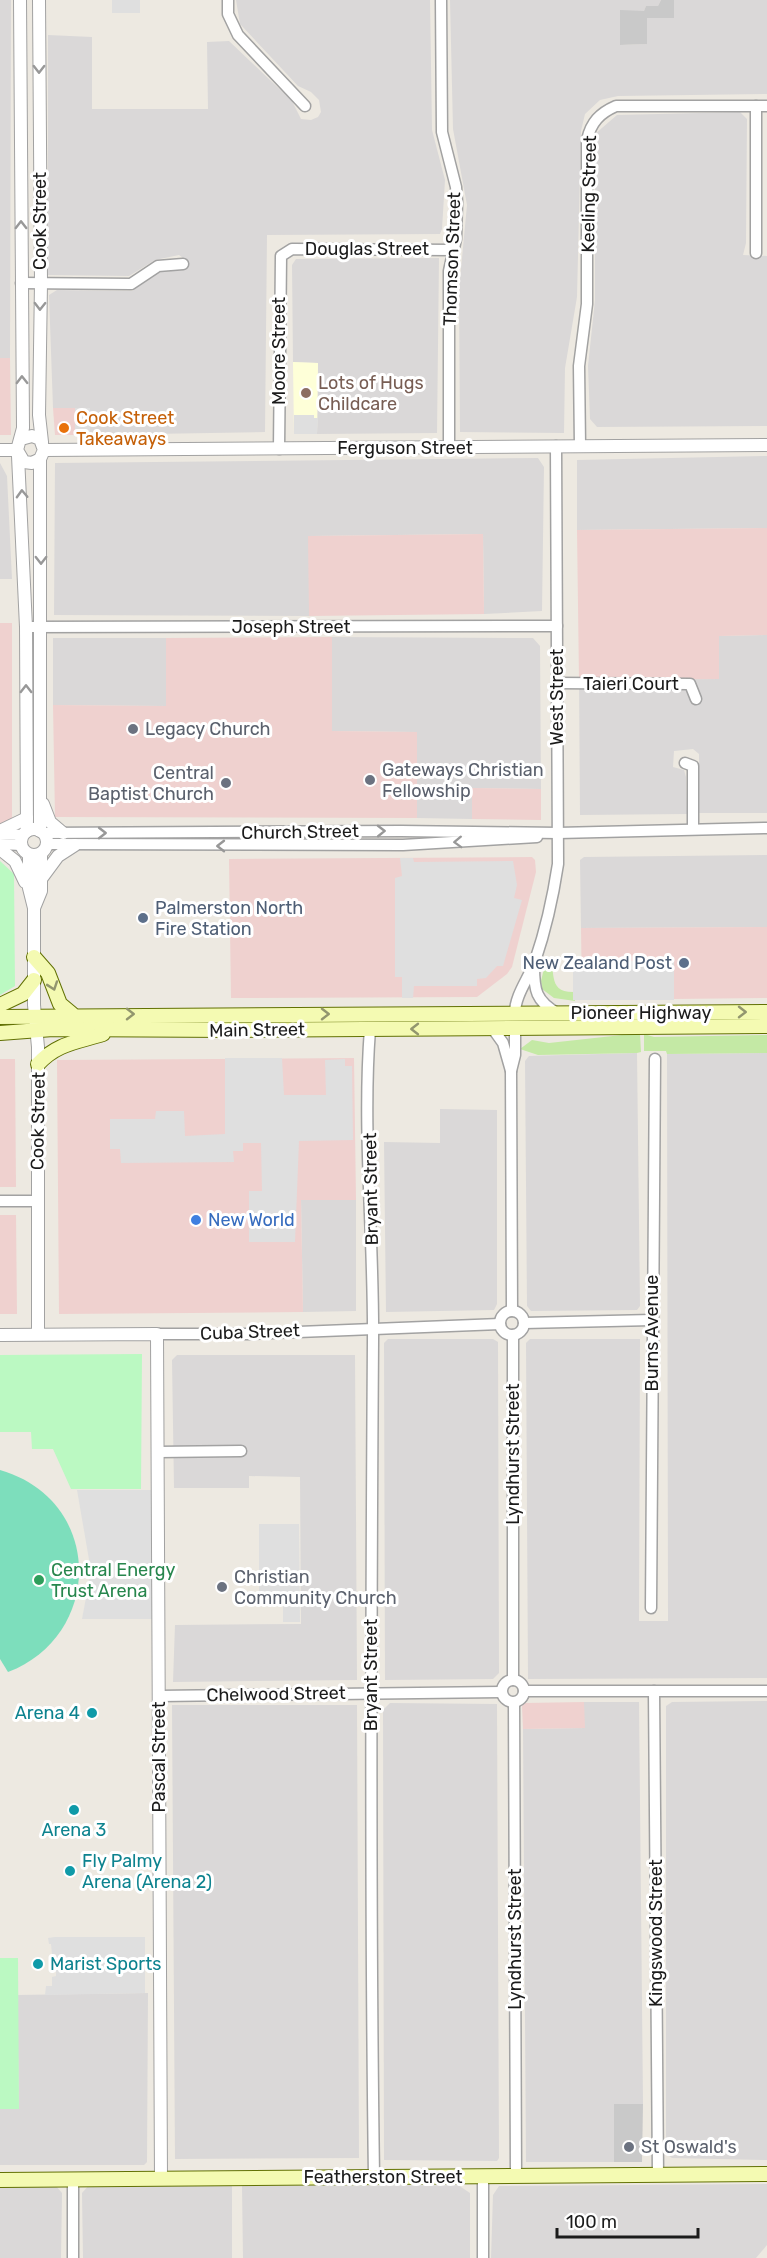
<svg xmlns="http://www.w3.org/2000/svg" width="767" height="2258" font-family="Rubik,sans-serif">
  <style>
    .residential { fill: #dad8d8 }
    .commercial { fill: #efd1cf }
    .education { fill: #feffd8 }
    .religious { fill: #c9c9c9 }
    .grass { fill: #c4e9a5 }
    .park { fill: #bbf9c2 }
    .pitch { fill: #7ddebc }
    .parking { fill: #dfdfdf }
    .lines { fill: none; stroke-linecap: round; stroke-linejoin: round }
    .minor-casing { stroke: #a2a2a2; stroke-width: 13 }
    .tertiary-casing { stroke: #a2a2a2; stroke-width: 14 }
    .secondary-casing { stroke: #627104; stroke-width: 16 }
    .minor { stroke: #fff; stroke-width: 10 }
    .tertiary { stroke: #fff; stroke-width: 12 }
    .secondary { stroke: #f4fab2; stroke-width: 14 }
    .oneway { stroke: #989898 }
    .oneway2 { stroke: #92966e }
    .education-dot { fill: #8d6e63; stroke: #fff; stroke-width: 2 }
    .food-dot { fill: #e8710a; stroke: #fff; stroke-width: 2 }
    .worship-dot { fill: #6b7280; stroke: #fff; stroke-width: 2 }
    .service-dot { fill: #5c6f8a; stroke: #fff; stroke-width: 2 }
    .shop-dot { fill: #3f7fe0; stroke: #fff; stroke-width: 2 }
    .leisure-dot { fill: #2e9e5b; stroke: #fff; stroke-width: 2 }
    .culture-dot { fill: #0f9aa8; stroke: #fff; stroke-width: 2 }
    .labels { text-anchor: middle; dominant-baseline: central; stroke-width: 6; stroke-linejoin: round; paint-order: stroke }
    .street-label { font-size: 18px; fill: #1b1b1b; stroke: #fff }
    .education-label { font-size: 18px; fill: #785e54; stroke: #fff; text-anchor: start }
    .food-label { font-size: 18px; fill: #c56008; stroke: #fff; text-anchor: start }
    .worship-label { font-size: 18px; fill: #5b616d; stroke: #fff; text-anchor: start }
    .service-label { font-size: 18px; fill: #4e5e75; stroke: #fff; text-anchor: start }
    .shop-label { font-size: 18px; fill: #366cbe; stroke: #fff; text-anchor: start }
    .leisure-label { font-size: 18px; fill: #27864d; stroke: #fff; text-anchor: start }
    .culture-label { font-size: 18px; fill: #0d838f; stroke: #fff; text-anchor: start }
  </style>
  <rect width="100%" height="100%" fill="#ede9e1"/>
  <!-- residential -->
  <g class="residential">
    <path d="M0,0H11L10,358H0Z"/>
    <path d="M236,0H430L432,130L445,180L442,229L440,234L267,235L265,432L90,435V408H53L49,295L57,290L132,291L159,272L184,270L186,260L179,255L155,260L129,276L48,275V35L92,37V109H208L207,42L229,41L292,101L301,119L311,120L318,117L321,112L319,100L311,92L298,86L240,24Z"/>
    <path d="M450,0H661L658,6H646L644,11H620L621,45L647,44V18H674V0H767V94L618,96L600,100L585,114L581,131L577,297L565,368L564,433L460,432L459,290L467,205L453,129Z"/>
    <path d="M740,112L747,119L746,243L743,255L767,256V426L597,427L590,419L588,366L595,300V134L617,115Z"/>
    <path d="M439,258L437,433L317,434L318,363L293,362L292,265L296,259Z"/>
    <path d="M767,456V528L577,530V460Z"/>
    <path d="M538,458L544,467L542,611L484,614L483,534L309,536V616L54,615L55,463Z"/>
    <path d="M0,463L7,476L12,579H0Z"/>
    <path d="M767,635V813H699V754L693,749L674,751L673,767L684,770L686,777L687,814L580,815L579,680L719,679V636Z"/>
    <path d="M332,637L533,638L540,646L541,789L473,788L472,819L417,818L416,732L332,731Z"/>
    <path d="M53,638H166V706L53,705Z"/>
    <path d="M767,855V927L581,928L580,860L584,857Z"/>
    <path d="M637,1053L640,1306L637,1310L531,1311L527,1306L525,1061L529,1056Z"/>
    <path d="M767,1053V1678L528,1679L526,1343L530,1339H640L639,1621H668L667,1054Z"/>
    <path d="M440,1109L497,1110V1304L494,1310L386,1312L384,1142L440,1143Z"/>
    <path d="M301,1200H356V1311L303,1312Z"/>
    <path d="M388,1339H493L498,1342L499,1673L493,1679L385,1680L384,1343Z"/>
    <path d="M177,1355H355L357,1680L173,1682L175,1625L301,1624L300,1477L249,1476V1488H174L172,1360Z"/>
    <path d="M767,1701V2160L672,2158L666,2154V1706L672,1702Z"/>
    <path d="M584,1702H639L643,2104H614V2162H526L523,1729L584,1728Z"/>
    <path d="M390,1703L497,1704L499,2158L497,2161L384,2160L383,1710Z"/>
    <path d="M172,1705H357L359,2158L175,2159Z"/>
    <path d="M148,1993L147,2162L144,2165H0V2109L19,2108L17,1995Z"/>
    <path d="M90,2184L232,2185V2258H83L82,2193Z"/>
    <path d="M767,2184V2245L756,2258H491L493,2195L499,2186Z"/>
    <path d="M458,2185L470,2193V2258H243L242,2186Z"/>
    <path d="M0,2186H56L62,2193L61,2258H0Z"/>
  </g>
  <!-- commercial -->
  <g class="commercial">
    <path d="M0,358H10L11,435H0Z"/>
    <path d="M53,408H90V435H55Z"/>
    <path d="M767,528V635L719,636V679L579,680L577,530Z"/>
    <path d="M483,534L484,614L309,616L308,536Z"/>
    <rect x="0" y="623" width="12" height="201"/>
    <path d="M332,637V731L417,732V818L55,817L53,705L166,706V638Z"/>
    <path d="M472,788L541,789V820L472,819Z"/>
    <path d="M532,857L535,860L536,872L512,967L507,974L477,997L231,998L229,859Z"/>
    <path d="M767,927V998L582,1000L581,928Z"/>
    <path d="M354,1058L356,1200H301L303,1312L59,1314L57,1060Z"/>
    <path d="M0,1059H15L16,1187H0Z"/>
    <path d="M0,1215H16L17,1314H0Z"/>
    <path d="M584,1702L585,1728L523,1729L522,1706L525,1703Z"/>
  </g>
  <!-- education -->
  <path class="education" d="M293,362L318,363L317,434H294Z"/>
  <!-- religious -->
  <g class="religious">
    <path d="M661,0H674V18H647V44L620,45V10L644,11L646,6H658Z"/>
    <path d="M614,2104H643L642,2162H614Z"/>
  </g>
  <!-- grass -->
  <g class="grass">
    <path d="M547,956C559,967 544,993 575,992V1001L554,998L542,989L541,981Z"/>
    <path d="M631,1034H640L641,1052L637,1053L538,1055L520,1049L532,1040L549,1043Z"/>
    <path d="M644,1034L654,1037L767,1035V1053L667,1054L666,1051H644Z"/>
  </g>
  <!-- park -->
  <g class="park">
    <path d="M0,861L14,874L15,986L0,995Z"/>
    <path d="M142,1354L141,1489H71L53,1449H32L31,1432H0V1355Z"/>
    <path d="M0,1958H18L19,2109H0Z"/>
  </g>
  <!-- pitch -->
  <path class="pitch" d="M0,1470C104,1500 104,1635 8,1672L0,1659Z"/>
  <!-- parking -->
  <g class="parking">
    <rect x="112" y="0" width="28" height="13"/>
    <rect x="75" y="408" width="15" height="27"/>
    <path d="M294,415H314V418H318L317,434H294Z"/>
    <path d="M400,858H413L414,862L513,861L517,885L514,898L522,900L503,966H497L486,978L477,979V986H414L413,998H402V977H395V878L402,876Z"/>
    <rect x="573" y="961" width="101" height="39"/>
    <path d="M225,1058H282L284,1095H326L325,1060L345,1059V1066H352L353,1140L299,1141L295,1242H249V1191H262L261,1143H243V1151H233L234,1162L121,1163L120,1149H110V1119H155L156,1111H184L185,1136L225,1134Z"/>
    <path d="M77,1490H151L154,1619H82L91,1571Z"/>
    <path d="M259,1524H299L300,1622H283V1593H259Z"/>
    <path d="M55,1937H145V1993L45,1995L46,1986H52V1977L56,1976V1970L51,1969V1959H56V1954H52L51,1944H49L48,1938Z"/>
  </g>
  <g class="lines">
    <defs>
      <g id="minor">
        <path d="M228,0V14L238,35L305,106"/>
        <path d="M441,0L442,132L456,187L457,202L456,239L449,271V447"/>
        <path d="M756,253V106"/>
        <path d="M21,283L131,284L158,266L183,264"/>
        <path d="M580,446L579,366L587,304V140C591,122 600,113 616,106H767"/>
        <path d="M279,449L281,256L292,249L453,250"/>
        <path d="M26,627L557,626"/>
        <path d="M557,683L690,684L696,699"/>
        <path d="M685,763L693,766V829"/>
        <path d="M43,833L401,831L558,833L767,828"/>
        <path d="M0,834L23,835"/>
        <path d="M0,844L21,845"/>
        <path d="M47,844L403,845L537,837"/>
        <path d="M534,967C534,990 536,1001 557,1013"/>
        <path d="M515,1013C515,995 529,978 535,961C546,929 553,897 558,864L556,446"/>
        <path d="M370,1029C362,1133 374,1237 373,1341C371,1619 370,1898 374,2177"/>
        <path d="M493,1029L503,1043L511,1071L512,1311"/>
        <path d="M511,1071L515,1055V1029"/>
        <path d="M0,1201H37"/>
        <circle cx="512" cy="1323" r="12"/>
        <path d="M524,1323L652,1320"/>
        <path d="M157,1334H249L500,1324"/>
        <path d="M513,1335V1680"/>
        <path d="M158,1452L241,1451"/>
        <path d="M651,1608L655,1059"/>
        <circle cx="513" cy="1691" r="11"/>
        <path d="M524,1691H767"/>
        <path d="M654,1691L658,2175"/>
        <path d="M159,1696L501,1692"/>
        <path d="M514,1703L516,2176"/>
        <path d="M483,2176V2258"/>
        <path d="M73,2179V2258"/>
      </g>
      <g id="tertiary">
        <path d="M20,0L23,428L17,450L24,462L32,463L40,459L44,450L40,439L32,436L21,439"/>
        <path d="M39,0L41,283L39,415L42,442"/>
        <path d="M0,450H17"/>
        <path d="M44,450L767,445"/>
        <path d="M18,456L26,627L27,831"/>
        <path d="M40,459V831"/>
        <path d="M43,804L50,822L63,833"/>
        <circle cx="34" cy="842" r="13"/>
        <path d="M0,831L27,818"/>
        <path d="M0,849L15,861L25,882"/>
        <path d="M29,855V888L34,908V1005L38,1047V1334"/>
        <path d="M41,879L58,856L75,845"/>
        <path d="M34,908L41,891V854"/>
        <path d="M0,1335L157,1334L161,2179"/>
      </g>
      <g id="secondary">
        <path d="M34,957L48,973L60,1004L72,1014"/>
        <path d="M0,1005L23,994L34,980"/>
        <path d="M0,1017L767,1012"/>
        <path d="M0,1033L53,1029L232,1030L767,1026"/>
        <path d="M38,1064C57,1043 78,1042 103,1034"/>
        <path d="M0,2180L767,2174"/>
      </g>
    </defs>
    <!-- minor casing -->
    <use href="#minor" class="minor-casing"/>
    <!-- tertiary casing -->
    <use href="#tertiary" class="tertiary-casing"/>
    <!-- secondary casing -->
    <use href="#secondary" class="secondary-casing"/>
    <!-- minor -->
    <use href="#minor" class="minor"/>
    <!-- tertiary -->
    <use href="#tertiary" class="tertiary"/>
    <!-- secondary -->
    <use href="#secondary" class="secondary"/>
  </g>
  <!-- one-way arrows -->
  <defs><path id="oneway-chevron" d="M-2-3.5L2.5 0L-2 3.5" fill="none" stroke-width="1.6" stroke-linecap="round" stroke-linejoin="round" transform="scale(1.5)"/></defs>
  <g class="oneway">
    <use href="#oneway-chevron" transform="translate(39 69) rotate(90)"/>
    <use href="#oneway-chevron" transform="translate(21 225) rotate(-90)"/>
    <use href="#oneway-chevron" transform="translate(40 306) rotate(91)"/>
    <use href="#oneway-chevron" transform="translate(22 380) rotate(-91)"/>
    <use href="#oneway-chevron" transform="translate(22 494) rotate(-92)"/>
    <use href="#oneway-chevron" transform="translate(41 560) rotate(90)"/>
    <use href="#oneway-chevron" transform="translate(26 689) rotate(-90)"/>
    <use href="#oneway-chevron" transform="translate(381 831) rotate(-1)"/>
    <use href="#oneway-chevron" transform="translate(102 833)"/>
    <use href="#oneway-chevron" transform="translate(458 842) rotate(178)"/>
    <use href="#oneway-chevron" transform="translate(221 846) rotate(180)"/>
  </g>
  <g class="oneway2">
    <use href="#oneway-chevron" transform="translate(53 986) rotate(71)"/>
    <use href="#oneway-chevron" transform="translate(742 1012)"/>
    <use href="#oneway-chevron" transform="translate(130 1014)"/>
    <use href="#oneway-chevron" transform="translate(325 1014)"/>
    <use href="#oneway-chevron" transform="translate(415 1029) rotate(180)"/>
  </g>
  <!-- markers -->
  <circle class="education-dot" cx="306" cy="393" r="6"/>
  <circle class="food-dot" cx="64" cy="428" r="6"/>
  <g class="worship-dot">
    <circle cx="133" cy="729" r="6"/>
    <circle cx="370" cy="780" r="6"/>
    <circle cx="226" cy="783" r="6"/>
    <circle cx="222" cy="1587" r="6"/>
    <circle cx="629" cy="2147" r="6"/>
  </g>
  <g class="service-dot">
    <circle cx="143" cy="918" r="6"/>
    <circle cx="684" cy="963" r="6"/>
  </g>
  <circle class="shop-dot" cx="196" cy="1220" r="6"/>
  <circle class="leisure-dot" cx="39" cy="1580" r="6"/>
  <g class="culture-dot">
    <circle cx="92" cy="1713" r="6"/>
    <circle cx="74" cy="1810" r="6"/>
    <circle cx="70" cy="1871" r="6"/>
    <circle cx="38" cy="1964" r="6"/>
  </g>
  <g class="labels">
    <!-- street labels -->
    <g class="street-label">
      <text transform="translate(589 194) rotate(-89)">Keeling Street</text>
      <text transform="translate(40 221) rotate(-90)">Cook Street</text>
      <text x="367" y="249">Douglas Street</text>
      <text transform="translate(452 259) rotate(-88)">Thomson Street</text>
      <text transform="translate(279 351) rotate(-90)">Moore Street</text>
      <text x="405" y="448">Ferguson Street</text>
      <text x="291" y="627">Joseph Street</text>
      <text x="631" y="684">Taieri Court</text>
      <text transform="translate(557 697) rotate(-90)">West Street</text>
      <text transform="translate(300 832) rotate(-1)">Church Street</text>
      <text x="641" y="1013">Pioneer Highway</text>
      <text transform="translate(257 1030) rotate(-1)">Main Street</text>
      <text transform="translate(38 1121) rotate(-89)">Cook Street</text>
      <text transform="translate(371 1189) rotate(-91)">Bryant Street</text>
      <text transform="translate(250 1332) rotate(-2)">Cuba Street</text>
      <text transform="translate(652 1333) rotate(-90)">Burns Avenue</text>
      <text transform="translate(513 1454) rotate(-90)">Lyndhurst Street</text>
      <text transform="translate(371 1675) rotate(-90)">Bryant Street</text>
      <text transform="translate(276 1694) rotate(-1)">Chelwood Street</text>
      <text transform="translate(159 1757) rotate(-90)">Pascal Street</text>
      <text transform="translate(656 1933) rotate(-90)">Kingswood Street</text>
      <text transform="translate(515 1939) rotate(-90)">Lyndhurst Street</text>
      <text x="383" y="2177">Featherston Street</text>
    </g>
    <!-- education labels -->
    <g class="education-label">
      <text x="318" y="383">Lots of Hugs<tspan x="318" dy="21">Childcare</tspan></text>
    </g>
    <!-- food labels -->
    <g class="food-label">
      <text x="76" y="418">Cook Street<tspan x="76" dy="21">Takeaways</tspan></text>
    </g>
    <!-- worship labels -->
    <g class="worship-label">
      <text x="145" y="729">Legacy Church</text>
      <text x="382" y="770">Gateways Christian<tspan x="382" dy="21">Fellowship</tspan></text>
      <text x="214" y="773" text-anchor="end">Central<tspan x="214" dy="21">Baptist Church</tspan></text>
      <text x="234" y="1577">Christian<tspan x="234" dy="21">Community Church</tspan></text>
      <text x="641" y="2147">St Oswald's</text>
    </g>
    <!-- service labels -->
    <g class="service-label">
      <text x="155" y="908">Palmerston North<tspan x="155" dy="21">Fire Station</tspan></text>
      <text x="672" y="963" text-anchor="end">New Zealand Post</text>
    </g>
    <!-- shop labels -->
    <g class="shop-label">
      <text x="208" y="1220">New World</text>
    </g>
    <!-- leisure labels -->
    <g class="leisure-label">
      <text x="51" y="1570">Central Energy<tspan x="51" dy="21">Trust Arena</tspan></text>
    </g>
    <!-- culture labels -->
    <g class="culture-label">
      <text x="80" y="1713" text-anchor="end">Arena 4</text>
      <text x="74" y="1830" text-anchor="middle">Arena 3</text>
      <text x="82" y="1861">Fly Palmy<tspan x="82" dy="21">Arena (Arena 2)</tspan></text>
      <text x="50" y="1964">Marist Sports</text>
    </g>
  </g>
  <!-- scale -->
  <path d="M557 2228v9h141v-9" fill="none" stroke="#1b1b1b" stroke-width="3"/>
  <text x="566" y="2228" font-size="18" fill="#1b1b1b" stroke="#ffffff" stroke-width="4.5" paint-order="stroke">100 m</text>
</svg>
